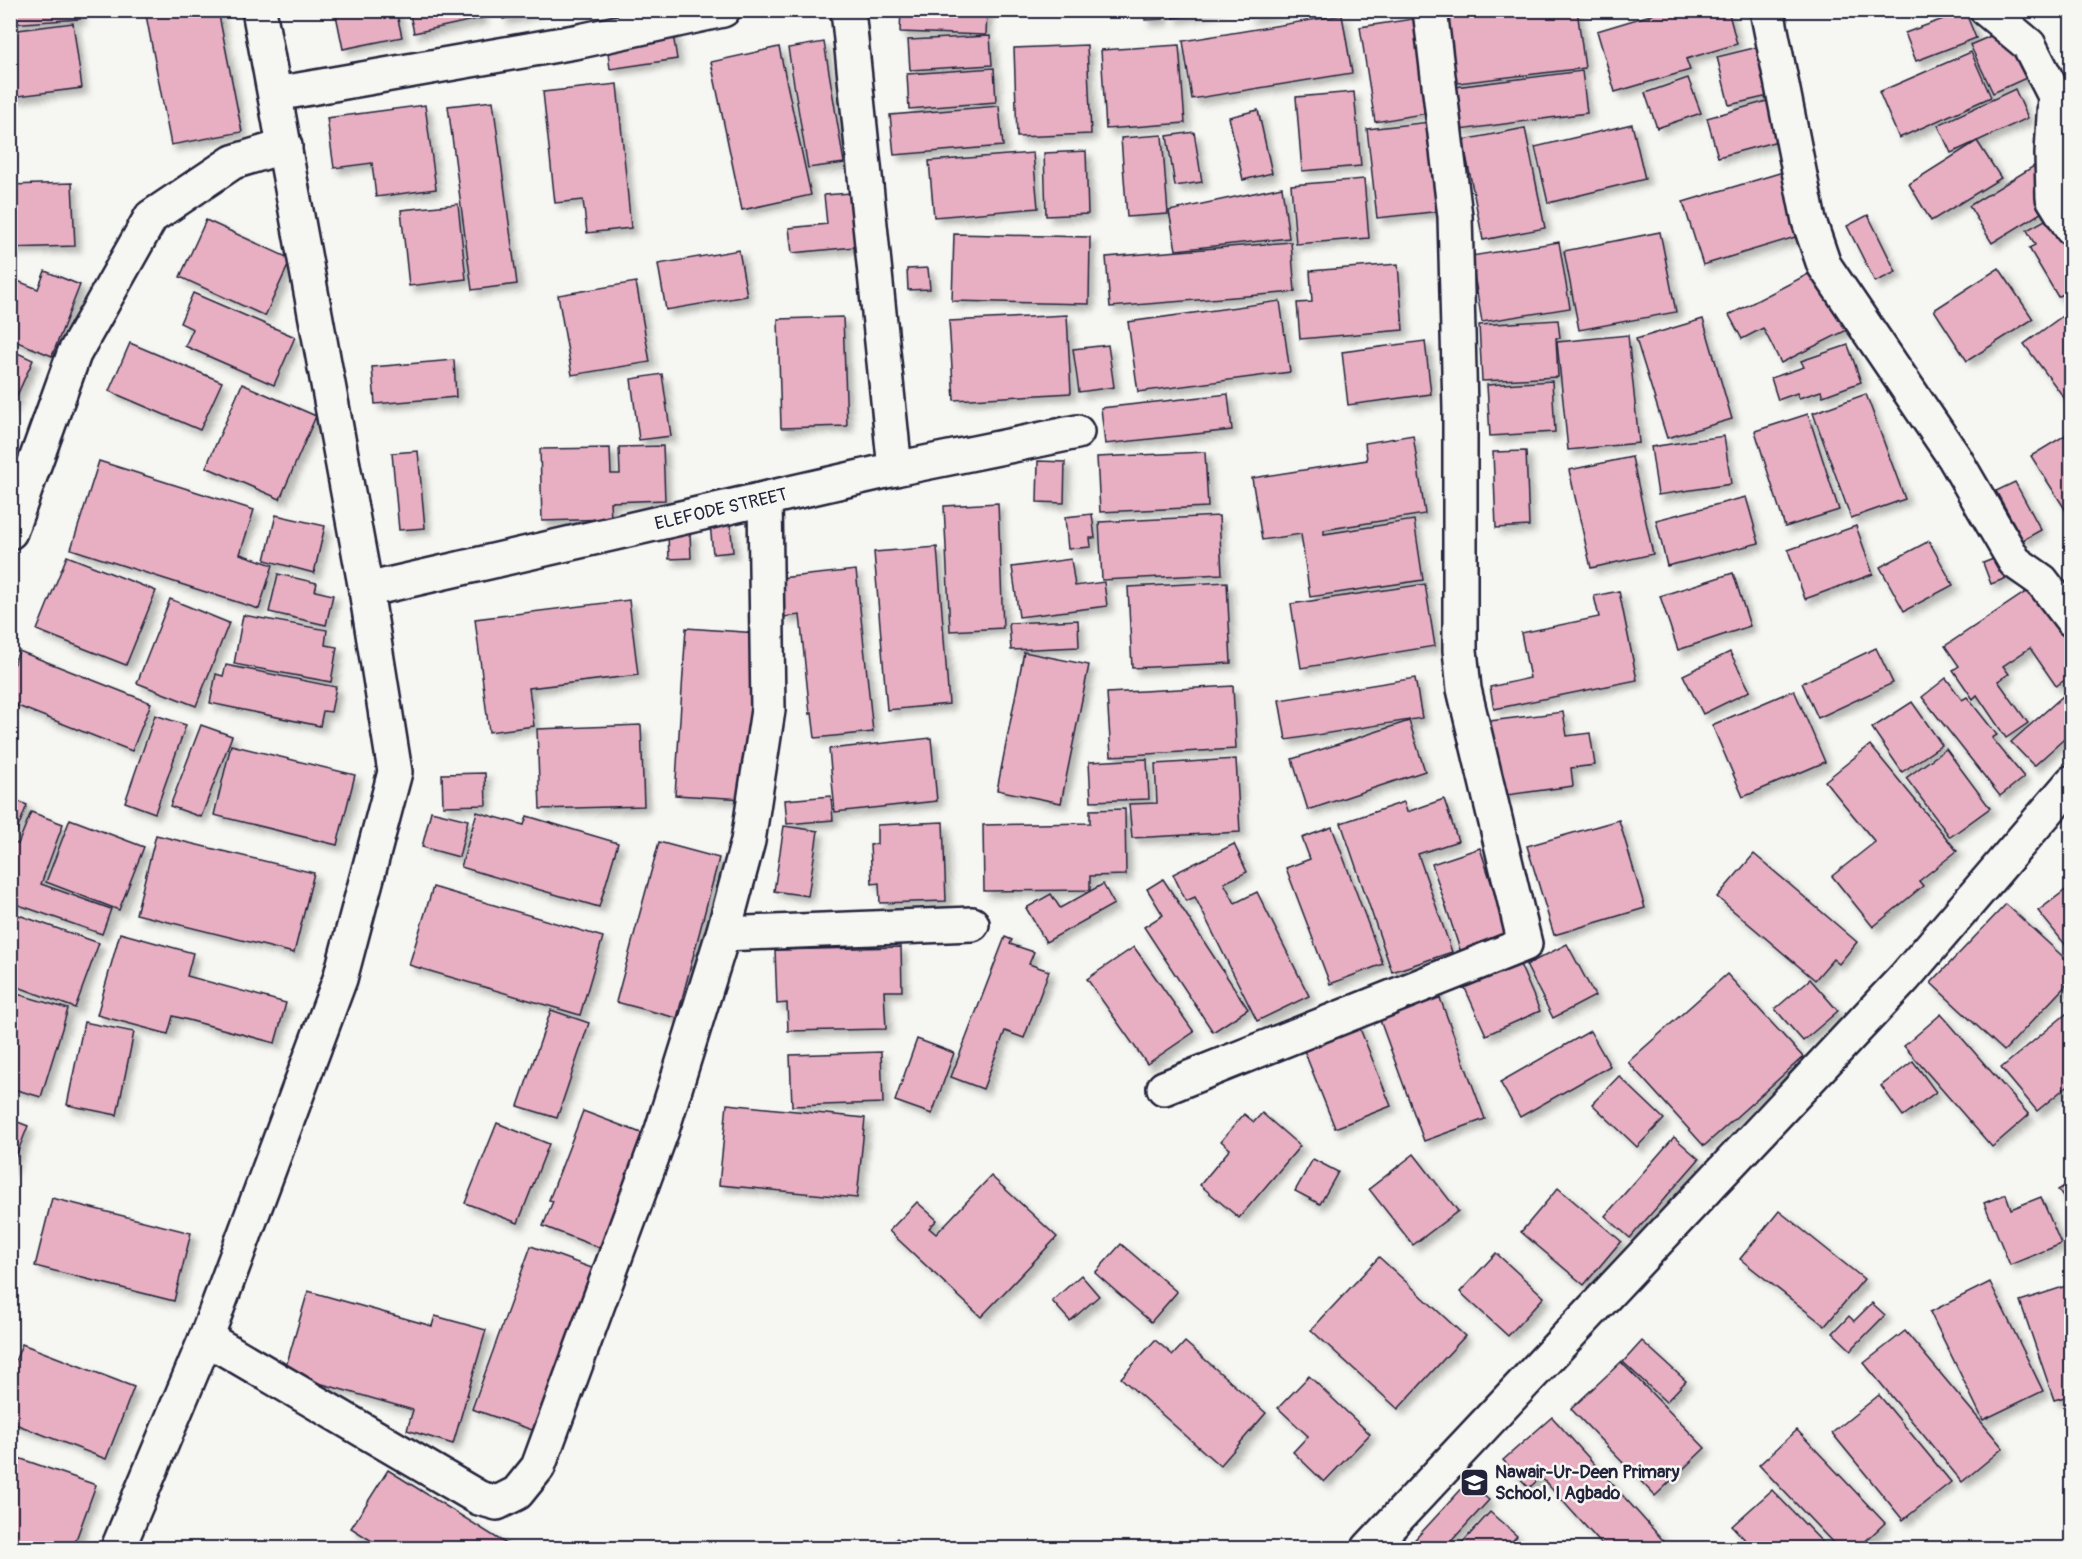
<svg xmlns="http://www.w3.org/2000/svg" width="2082" height="1559" font-family="Pangolin,sans-serif">
  <style>
    .building { fill: #e7afc1; stroke: #22223b; stroke-width: 1.5; filter: url(#shadow) }
    .lines { fill: none; stroke-linecap: round; stroke-linejoin: round }
    .minor-casing { stroke: #22223b; stroke-width: 38 }
    .minor { stroke: #f6f6f2; stroke-width: 33 }
    .labels { text-anchor: middle; dominant-baseline: central; stroke-width: 5; stroke-linejoin: round; paint-order: stroke }
    .street-label { font-size: 18px; fill: #22223b; stroke: #f6f6f2 }
    .poi-label { font-size: 18px; font-weight: bold; fill: #22223b; stroke: #f6f6f2; text-anchor: start }
  </style>
  <defs>
    <filter id="shadow"><feDropShadow dx="5.5" dy="5.5" stdDeviation="3" flood-color="#0004"/></filter>
  </defs>
  <rect width="100%" height="100%" fill="#f6f6f2"/>
  <filter id="ink" filterUnits="userSpaceOnUse"><feTurbulence type="fractalNoise" baseFrequency=".0167" numOctaves="2"/><feDisplacementMap in="SourceGraphic" scale="12" xChannelSelector="R" yChannelSelector="G"/><feConvolveMatrix kernelMatrix="1 2 1 2 8 2 1 2 1" color-interpolation-filters="sRGB"/></filter>
  <g filter="url(#ink)">
    <!-- building -->
    <g class="building">
      <path d="M10,10H79L80,19L10,24Z"/>
      <path d="M145,10H218L242,132L171,145Z"/>
      <path d="M335,10H396L402,37L343,49Z"/>
      <path d="M409,10H480L482,18L414,33Z"/>
      <path d="M502,10H537V11L503,19Z"/>
      <path d="M901,10H987L986,35L900,32Z"/>
      <path d="M1144,10H1163V19L1145,20Z"/>
      <path d="M1172,10H1218L1173,18Z"/>
      <path d="M1248,10H1294L1250,18Z"/>
      <path d="M1493,10H1577L1585,68L1450,84L1439,18Z"/>
      <path d="M1667,10H1728L1737,44L1686,59L1690,70L1615,92L1597,31Z"/>
      <path d="M1965,11L1976,38L1916,61L1905,33Z"/>
      <path d="M1342,15L1352,73L1192,99L1183,41Z"/>
      <path d="M1419,18L1434,112L1375,122L1360,27Z"/>
      <path d="M2023,22L2046,69L1993,93L1970,45Z"/>
      <path d="M73,23L82,88L10,97V31Z"/>
      <path d="M672,28L677,59L610,69L606,37Z"/>
      <path d="M990,36L992,65L910,70L908,40Z"/>
      <path d="M824,42L844,163L808,168L788,48Z"/>
      <path d="M1774,43L1786,92L1729,105L1717,57Z"/>
      <path d="M1087,45L1091,134L1017,137L1014,48Z"/>
      <path d="M1179,45L1185,123L1106,129L1101,50Z"/>
      <path d="M779,47L811,195L742,210L711,62Z"/>
      <path d="M1971,52L1991,97L1899,138L1879,92Z"/>
      <path d="M994,68L996,102L909,109L907,74Z"/>
      <path d="M1582,71L1587,113L1460,130L1455,87Z"/>
      <path d="M1688,78L1701,113L1657,128L1645,93Z"/>
      <path d="M617,84L631,228L587,233L583,200L555,203L543,92Z"/>
      <path d="M2015,89L2028,118L1951,153L1938,125Z"/>
      <path d="M1354,92L1361,166L1302,171L1296,97Z"/>
      <path d="M1774,99L1785,139L1718,157L1707,118Z"/>
      <path d="M493,101L517,284L472,290L448,106Z"/>
      <path d="M425,105L436,189L376,197L372,163L334,168L327,118Z"/>
      <path d="M999,106L1003,146L894,155L890,115Z"/>
      <path d="M1258,110L1272,173L1243,180L1229,117Z"/>
      <path d="M1430,122L1441,211L1377,218L1367,129Z"/>
      <path d="M1632,124L1645,179L1548,203L1535,147Z"/>
      <path d="M1525,128L1545,228L1483,240L1463,140Z"/>
      <path d="M1194,132L1202,182L1175,186L1167,136Z"/>
      <path d="M1162,135L1168,214L1127,217L1121,138Z"/>
      <path d="M1977,141L2001,178L1931,221L1909,184Z"/>
      <path d="M1086,151L1088,214L1046,216L1044,153Z"/>
      <path d="M1033,153L1038,208L934,217L929,161Z"/>
      <path d="M2034,166L2057,203L1992,243L1969,206Z"/>
      <path d="M1783,172L1802,235L1703,265L1683,202Z"/>
      <path d="M1364,179L1369,238L1296,244L1291,185Z"/>
      <path d="M72,183L75,246L10,248V185Z"/>
      <path d="M1282,187L1289,238L1176,250L1169,211Z"/>
      <path d="M851,193L865,246L792,253L789,228L827,224L824,195Z"/>
      <path d="M458,204L466,279L409,286L401,210Z"/>
      <path d="M2072,205V289L2058,297L2029,248L2035,245L2027,230Z"/>
      <path d="M1868,215L1896,272L1875,282L1847,226Z"/>
      <path d="M206,220L291,259L265,316L180,277Z"/>
      <path d="M1660,232L1676,312L1579,330L1564,251Z"/>
      <path d="M954,234L1090,237L1089,304L952,301Z"/>
      <path d="M1291,242L1295,292L1110,307L1106,257Z"/>
      <path d="M1559,242L1570,308L1482,322L1471,256Z"/>
      <path d="M739,250L747,296L666,310L658,264Z"/>
      <path d="M1398,264L1403,330L1300,339L1297,303L1312,302L1310,271Z"/>
      <path d="M928,268L930,289L908,290L907,269Z"/>
      <path d="M1999,268L2033,319L1967,361L1934,310Z"/>
      <path d="M1816,270L1847,330L1781,363L1763,328L1742,339L1729,315Z"/>
      <path d="M45,271L80,285L52,356L10,339V278L38,289Z"/>
      <path d="M636,282L650,362L572,375L558,295Z"/>
      <path d="M193,293L295,337L274,385L185,346L193,329L180,323Z"/>
      <path d="M1280,301L1290,372L1138,392L1128,322Z"/>
      <path d="M2072,309V394L2065,399L2024,344Z"/>
      <path d="M1067,315L1071,393L954,400L949,321Z"/>
      <path d="M843,317L847,426L781,428L778,319Z"/>
      <path d="M1703,319L1732,419L1667,438L1636,339Z"/>
      <path d="M1558,320L1560,338H1556L1558,377L1482,381L1479,325Z"/>
      <path d="M1628,335L1639,443L1568,450L1557,342Z"/>
      <path d="M1425,341L1431,394L1348,405L1342,352Z"/>
      <path d="M130,343L222,382L200,430L109,391Z"/>
      <path d="M1108,345L1114,387L1079,392L1073,349Z"/>
      <path d="M1848,345L1861,382L1823,396L1821,391L1799,398L1797,393L1778,400L1771,378L1804,367L1801,361Z"/>
      <path d="M11,350L33,360L10,411V352Z"/>
      <path d="M454,360L456,397L375,404L372,367Z"/>
      <path d="M662,374L671,436L639,440L631,379Z"/>
      <path d="M1552,381L1555,432L1490,436L1487,385Z"/>
      <path d="M242,384L316,416L280,499L206,467Z"/>
      <path d="M1228,394L1232,430L1105,444L1101,408Z"/>
      <path d="M1866,394L1905,499L1851,518L1813,413Z"/>
      <path d="M1808,414L1839,510L1785,527L1755,431Z"/>
      <path d="M2072,431V520L2031,456Z"/>
      <path d="M1413,435L1425,514L1324,530V534L1414,520L1423,580L1310,597L1301,534L1262,540L1252,478L1367,460L1365,443Z"/>
      <path d="M1724,436L1731,484L1658,495L1651,447Z"/>
      <path d="M663,446L665,500L610,502L611,519L542,521L540,449L610,448L611,474H620L619,447Z"/>
      <path d="M418,451L425,528L399,530L392,453Z"/>
      <path d="M1526,451L1529,526L1496,528L1493,452Z"/>
      <path d="M1205,452L1208,507L1100,512L1097,457Z"/>
      <path d="M1632,457L1653,554L1591,568L1569,470Z"/>
      <path d="M99,461L254,510L240,554L273,565L259,609L71,549Z"/>
      <path d="M1038,461L1065,462L1064,503L1037,502Z"/>
      <path d="M2015,482L2041,530L2023,540L1996,491Z"/>
      <path d="M1746,497L1759,543L1667,566L1656,520Z"/>
      <path d="M998,503L1003,628L950,631L944,506Z"/>
      <path d="M1092,514L1095,538H1090L1091,547L1068,549L1065,517Z"/>
      <path d="M276,515L325,526L314,573L265,560Z"/>
      <path d="M1219,516L1222,574L1102,580L1099,522Z"/>
      <path d="M730,522L733,552L713,554L710,524Z"/>
      <path d="M1856,526L1873,574L1805,599L1788,550Z"/>
      <path d="M668,533H690L691,558L669,559Z"/>
      <path d="M1929,541L1953,585L1904,611L1880,567Z"/>
      <path d="M937,547L949,704L887,710L874,552Z"/>
      <path d="M2014,551L2022,572L1991,584L1983,563Z"/>
      <path d="M67,556L156,591L126,665L37,630Z"/>
      <path d="M1071,559L1075,586L1104,582L1107,606L1019,617L1012,567Z"/>
      <path d="M856,570L873,732L815,738L812,713L810,714L800,615L784,617L780,578Z"/>
      <path d="M1733,573L1750,626L1678,650L1660,596Z"/>
      <path d="M278,574L317,583L315,591L333,595L326,625L269,612Z"/>
      <path d="M2051,575L2048,608L2072,643V675L2056,686L2030,648L2003,666L2009,674L1998,681L2028,723L2006,738L1977,695L1973,699L1953,670L1959,666L1945,646Z"/>
      <path d="M1227,582L1231,663L1132,668L1128,587Z"/>
      <path d="M1425,584L1435,646L1301,668L1291,604Z"/>
      <path d="M1619,591L1637,680L1494,709L1490,687L1530,678L1521,633L1599,617L1594,596Z"/>
      <path d="M170,599L229,623L196,706L137,683Z"/>
      <path d="M629,600L638,675L529,688L534,726L489,732L475,619Z"/>
      <path d="M243,615L327,630L325,645L337,647L331,682L234,664Z"/>
      <path d="M1078,620L1079,647L1011,650L1009,623Z"/>
      <path d="M686,628L758,633L746,799L675,795Z"/>
      <path d="M1876,648L1893,683L1818,718L1802,683Z"/>
      <path d="M19,651L151,703L132,751L10,703V672Z"/>
      <path d="M1024,652L1089,665L1061,803L997,790Z"/>
      <path d="M1730,652L1750,691L1703,714L1683,675Z"/>
      <path d="M226,665L336,687L331,712L323,711L320,726L210,703L216,674L223,676Z"/>
      <path d="M1415,678L1422,718L1286,740L1279,700Z"/>
      <path d="M1946,678L1962,700L1967,697L1997,735L1992,738L2024,777L2000,796L1922,697Z"/>
      <path d="M1233,686L1236,749L1111,756L1107,693Z"/>
      <path d="M2072,688V732L2034,766L2011,742Z"/>
      <path d="M1794,690L1825,762L1743,797L1712,725Z"/>
      <path d="M1912,702L1942,745L1902,772L1872,728Z"/>
      <path d="M1563,712L1567,736L1590,733L1595,765L1571,768L1573,786L1492,797L1482,722Z"/>
      <path d="M155,715L186,725L155,813L125,802Z"/>
      <path d="M1409,721L1425,771L1308,810L1292,759Z"/>
      <path d="M201,725L232,736L201,817L170,806Z"/>
      <path d="M641,725L644,806L540,809L537,729Z"/>
      <path d="M931,738L937,801L835,812L829,749Z"/>
      <path d="M231,745L355,775L337,845L214,815Z"/>
      <path d="M1870,745L1957,851L1919,881L1923,886L1873,927L1832,876L1875,842L1825,781Z"/>
      <path d="M1946,749L1990,808L1950,837L1906,778Z"/>
      <path d="M1147,759L1149,799L1091,801L1089,762Z"/>
      <path d="M1236,759L1240,832L1132,838L1129,804L1157,803L1155,764Z"/>
      <path d="M485,773L486,805L443,806L442,774Z"/>
      <path d="M831,796L833,820L787,824L785,800Z"/>
      <path d="M10,798L27,805L10,848Z"/>
      <path d="M1444,799L1458,841L1418,854L1452,952L1392,972L1341,823L1404,802L1407,812Z"/>
      <path d="M1125,809L1126,875L1090,876V890L984,891L983,825L1090,823V810Z"/>
      <path d="M431,811L468,820L459,857L422,847Z"/>
      <path d="M31,812L63,824L41,884L111,909L102,934L10,902V854L14,843L18,844Z"/>
      <path d="M477,812L524,825L527,816L618,843L599,907L461,867Z"/>
      <path d="M70,819L144,847L119,910L46,882Z"/>
      <path d="M1619,820L1645,908L1554,935L1527,846Z"/>
      <path d="M943,822L946,901L880,903L879,883L872,884L870,845L877,844V825Z"/>
      <path d="M784,826L818,831L808,896L774,891Z"/>
      <path d="M1332,827L1383,964L1330,984L1286,868L1310,859L1302,838Z"/>
      <path d="M156,835L314,873L294,953L136,914Z"/>
      <path d="M659,842L719,858L677,1018L616,1002Z"/>
      <path d="M1234,844L1247,872L1224,883L1235,903L1257,892L1309,996L1257,1021L1195,897L1186,901L1173,874Z"/>
      <path d="M1480,848L1511,944L1463,959L1432,864Z"/>
      <path d="M1754,854L1857,942L1839,964L1833,959L1815,980L1717,897Z"/>
      <path d="M1163,879L1248,1009L1213,1032L1144,927L1163,915L1147,889Z"/>
      <path d="M1103,884L1114,904L1046,942L1026,908L1051,894L1060,908Z"/>
      <path d="M2072,885V953L2038,911Z"/>
      <path d="M433,887L603,937L580,1015L409,965Z"/>
      <path d="M2006,904L2072,965V979L2004,1051L1931,983Z"/>
      <path d="M10,912L99,943L75,1008L10,984Z"/>
      <path d="M120,933L193,953L187,976L286,1003L275,1043L173,1016L168,1034L97,1015Z"/>
      <path d="M1005,937L1012,940L1010,944L1034,952L1029,964L1049,971L1024,1038L1005,1031L983,1089L951,1077Z"/>
      <path d="M1567,944L1595,996L1553,1018L1526,965Z"/>
      <path d="M901,947L902,991H884L886,1029L788,1031L787,1003L777,1004L775,950Z"/>
      <path d="M1134,947L1194,1032L1147,1064L1087,979Z"/>
      <path d="M1519,962L1540,1011L1486,1035L1464,986Z"/>
      <path d="M1727,974L1803,1057L1704,1146L1628,1062Z"/>
      <path d="M1810,979L1838,1011L1803,1041L1775,1009Z"/>
      <path d="M1437,990L1485,1119L1424,1141L1377,1012Z"/>
      <path d="M14,993L68,1009L41,1097L10,1088V1004Z"/>
      <path d="M2072,1009V1082L2037,1111L2001,1068Z"/>
      <path d="M551,1010L589,1023L557,1118L518,1106Z"/>
      <path d="M1941,1014L2029,1115L1992,1147L1904,1046Z"/>
      <path d="M1355,1016L1391,1106L1335,1128L1299,1038Z"/>
      <path d="M84,1022L134,1032L117,1115L67,1105Z"/>
      <path d="M1590,1031L1610,1066L1520,1117L1500,1082Z"/>
      <path d="M917,1039L954,1053L932,1114L895,1101Z"/>
      <path d="M881,1052L883,1103L792,1106L790,1055Z"/>
      <path d="M1913,1061L1936,1092L1903,1116L1881,1086Z"/>
      <path d="M1619,1076L1664,1119L1637,1147L1592,1104Z"/>
      <path d="M727,1104L865,1118L857,1198L719,1185Z"/>
      <path d="M583,1111L649,1136L605,1250L543,1226L553,1201L549,1200Z"/>
      <path d="M1262,1113L1300,1146L1239,1218L1200,1185L1230,1149L1221,1141L1244,1114L1254,1122Z"/>
      <path d="M10,1119L28,1126L10,1171Z"/>
      <path d="M497,1123L549,1144L518,1223L465,1203Z"/>
      <path d="M1674,1137L1699,1159L1630,1238L1605,1216Z"/>
      <path d="M1414,1154L1458,1211L1413,1245L1369,1189Z"/>
      <path d="M1313,1159L1338,1172L1320,1204L1295,1191Z"/>
      <path d="M991,1176L1057,1237L981,1317L889,1231L917,1202L937,1220L929,1228L936,1234Z"/>
      <path d="M2072,1181V1210L2058,1190Z"/>
      <path d="M1558,1188L1621,1241L1584,1285L1521,1232Z"/>
      <path d="M2006,1194L2011,1209L2041,1197L2061,1244L2010,1265L1984,1203Z"/>
      <path d="M52,1198L191,1233L174,1301L35,1266Z"/>
      <path d="M1779,1211L1864,1279L1825,1326L1740,1259Z"/>
      <path d="M1121,1244L1177,1292L1151,1322L1095,1273Z"/>
      <path d="M531,1246L600,1271L541,1433L472,1409Z"/>
      <path d="M1496,1253L1544,1297L1508,1336L1460,1292Z"/>
      <path d="M1379,1257L1465,1336L1398,1409L1311,1330Z"/>
      <path d="M1081,1275L1099,1296L1070,1321L1052,1301Z"/>
      <path d="M1990,1282L2043,1391L1983,1420L1930,1312Z"/>
      <path d="M2072,1284V1395L2054,1400L2020,1301Z"/>
      <path d="M308,1291L432,1326L435,1316L486,1330L453,1444L407,1430L413,1410L284,1373Z"/>
      <path d="M1872,1303L1885,1315L1851,1350L1833,1333L1849,1316L1854,1321Z"/>
      <path d="M1905,1331L2003,1448L1962,1482L1864,1363Z"/>
      <path d="M1155,1340L1173,1355L1185,1342L1266,1413L1220,1466L1121,1378Z"/>
      <path d="M1642,1341L1686,1381L1666,1402L1623,1362Z"/>
      <path d="M22,1344L134,1387L106,1459L10,1422V1374Z"/>
      <path d="M1621,1362L1705,1448L1655,1496L1571,1409Z"/>
      <path d="M1309,1376L1370,1434L1324,1482L1293,1452L1308,1436L1278,1408Z"/>
      <path d="M1879,1395L1951,1482L1903,1520L1832,1433Z"/>
      <path d="M1552,1417L1670,1548H1605L1541,1477L1529,1488L1503,1460Z"/>
      <path d="M1797,1430L1885,1523L1858,1548H1838L1759,1465Z"/>
      <path d="M10,1455L96,1485L73,1548H47L10,1536Z"/>
      <path d="M388,1470L513,1548H383L351,1528Z"/>
      <path d="M1468,1482L1489,1500L1445,1548H1407Z"/>
      <path d="M1772,1490L1827,1547L1753,1548L1732,1526Z"/>
      <path d="M1490,1512L1517,1536L1506,1548H1466L1461,1544Z"/>
      <path d="M897,1538L909,1548H887Z"/>
    </g>
    <g class="lines">
      <defs>
        <g id="minor">
          <path d="M848,10L895,469"/>
          <path d="M1767,10L1809,221L1824,265L1954,457L2015,562L2042,581L2072,620"/>
          <path d="M1987,10L2029,45L2055,96L2052,154L2053,198L2072,229"/>
          <path d="M276,94L580,41L723,10"/>
          <path d="M10,532L74,354L151,217L233,162L285,146"/>
          <path id="s1" d="M366,590L895,469L1077,432"/>
          <path d="M723,934L972,924"/>
          <path d="M1164,1088L1525,944L1464,689L1460,650V409L1455,216L1430,10"/>
          <path d="M206,1338L479,1498L497,1503L517,1493L538,1467L662,1130L723,934L748,841L768,710L765,499"/>
          <path d="M118,1548L206,1338L340,979L395,772L366,590L259,10"/>
          <path d="M1369,1548L1905,977L2072,782"/>
        </g>
      </defs>
      <!-- minor casing -->
      <use href="#minor" class="minor-casing"/>
      <!-- minor -->
      <use href="#minor" class="minor"/>
    </g>
  </g>
  <!-- icons -->
  <defs>
    <symbol id="school-square" viewBox="-11 -11 22 22"><rect x="-9" y="-9" width="18" height="18" rx="4" fill="#22223b" stroke="#f6f6f2"/><path d="M0-5L7-2L0 1L-7-2ZM-4 1L0 2.5L4 1V4Q0 6-4 4Z" fill="#fff"/></symbol>
  </defs>
  <g fill-rule="evenodd">
    <use href="#school-square" x="1458" y="1466" width="33" height="33"/>
  </g>
  <g class="labels">
    <!-- street labels -->
    <g class="street-label">
      <text stroke="none"><textPath href="#s1" startOffset="364">ELEFODE STREET</textPath></text>
    </g>
    <!-- poi labels -->
    <g class="poi-label">
      <text x="1495" y="1472">Nawair-Ur-Deen Primary<tspan x="1495" dy="21">School, I Agbado</tspan></text>
    </g>
  </g>
  <!-- margin -->
  <rect width="2082" height="1559" fill="none" stroke="#f6f6f2" stroke-width="36"/>
  <rect x="18" y="18" width="2046" height="1523" fill="none" stroke="#22223b" stroke-width="2" filter="url(#ink)"/>
</svg>
